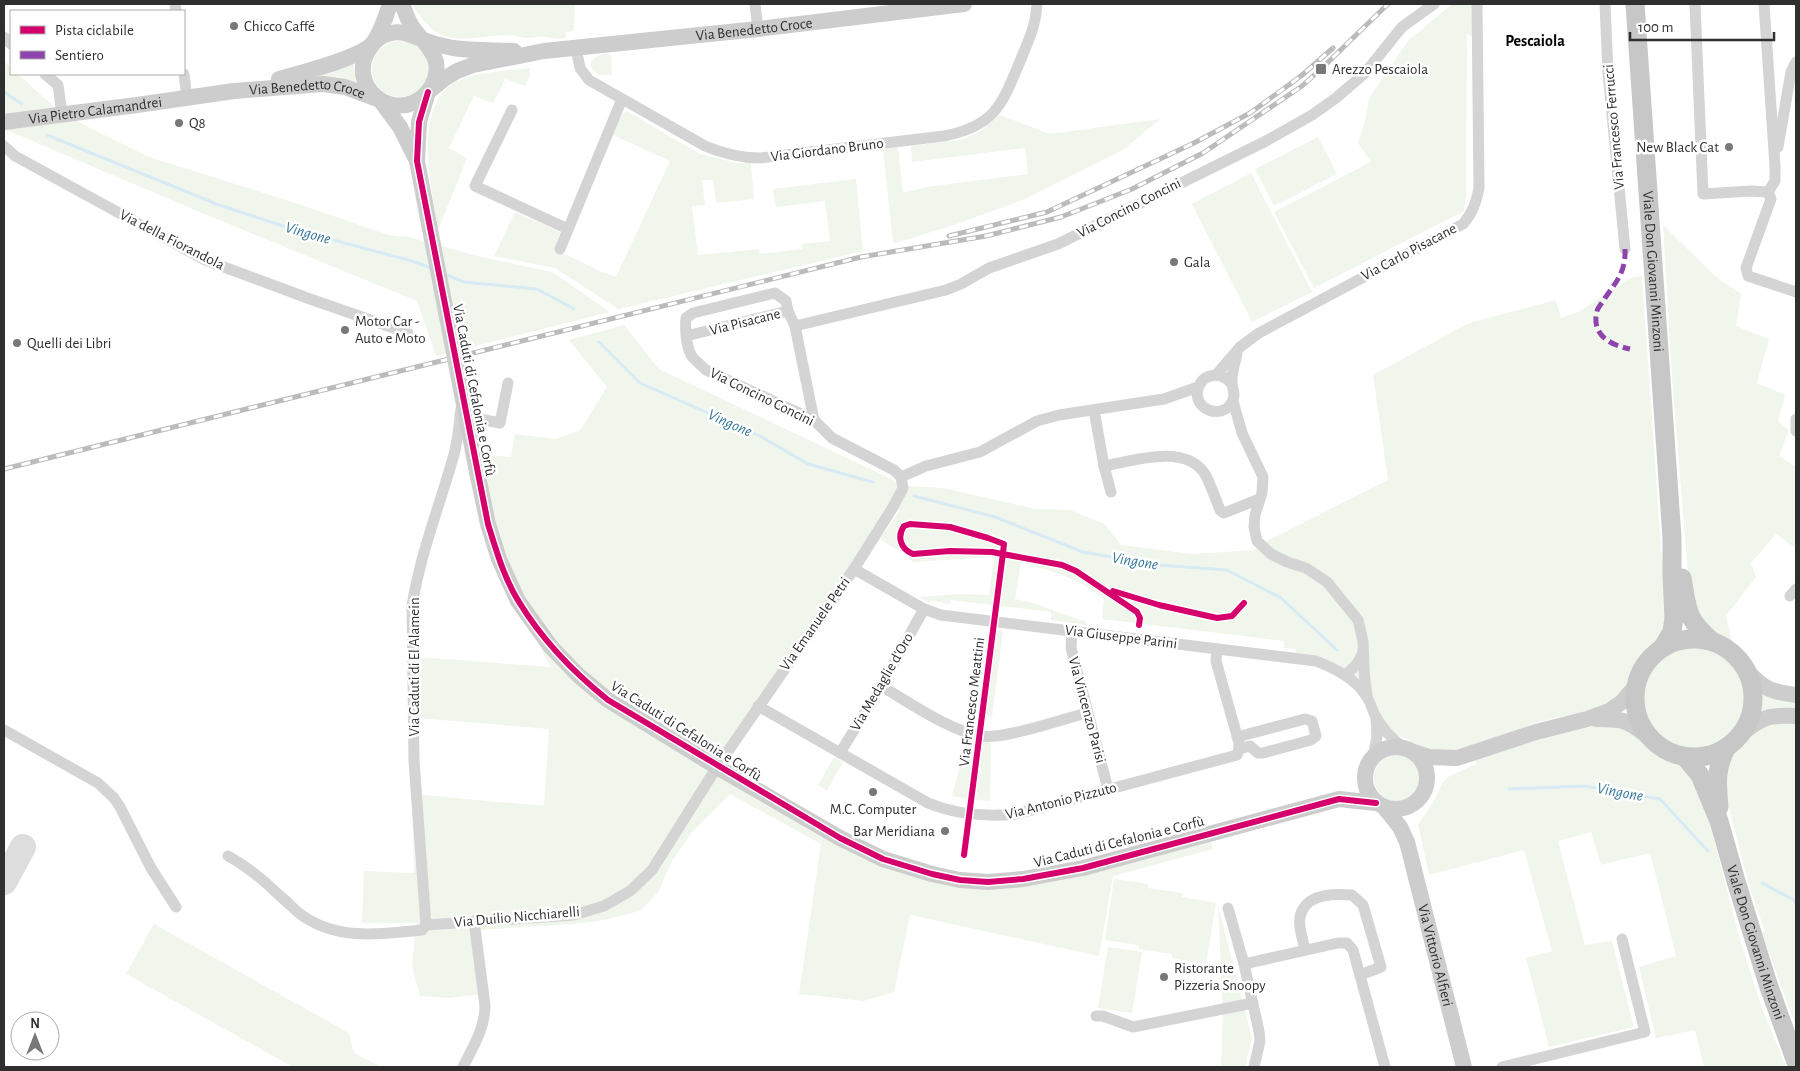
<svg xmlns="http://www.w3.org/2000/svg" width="1800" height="1071" font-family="'Alegreya Sans',sans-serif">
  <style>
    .green { fill: #f1f6ec }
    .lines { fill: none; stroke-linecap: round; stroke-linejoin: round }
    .stream { stroke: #d8eaf4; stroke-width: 3 }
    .taxiway { stroke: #ddd; stroke-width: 26 }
    .street { stroke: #d4d4d4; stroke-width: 11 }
    .secondary { stroke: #cdcdcd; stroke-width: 16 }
    .primary { stroke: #c7c7c7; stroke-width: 19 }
    .rail-casing { stroke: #bbb; stroke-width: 5 }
    .rail { stroke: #fff; stroke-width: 3; stroke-dasharray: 9; stroke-linecap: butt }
    .secondary-bridge { stroke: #cdcdcd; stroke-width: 16 }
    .quiet { stroke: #8e44ad; stroke-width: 5; stroke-dasharray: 10 5; stroke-linecap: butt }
    .cycleway-casing { stroke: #fff; stroke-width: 9 }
    .cycleway { stroke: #d6006c; stroke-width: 6 }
    .poi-dot { fill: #787878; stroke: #fff; stroke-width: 2 }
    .labels { text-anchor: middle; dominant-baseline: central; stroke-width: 5; stroke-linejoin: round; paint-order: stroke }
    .poi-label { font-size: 15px; fill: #2f2f2f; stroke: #fff; text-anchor: start }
    .street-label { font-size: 15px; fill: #2f2f2f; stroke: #fff }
    .neighbourhood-label { font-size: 16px; font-weight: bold; fill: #000; stroke: #fff }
    .water-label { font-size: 16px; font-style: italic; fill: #367699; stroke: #fff }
  </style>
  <rect width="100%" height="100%" fill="#fff"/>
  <!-- green -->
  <g class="green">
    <path d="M412,4H575L574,31L566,32V38C553,40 554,37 543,37C538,36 533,38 528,38C521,38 515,35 509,35C462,37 441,52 412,4Z"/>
    <path d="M1452,4H1474V33L1471,36L1467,34L1466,195L1464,211L1314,288L1274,212L1371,162L1358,143L1365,121L1369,98L1408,41Z"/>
    <circle cx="400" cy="69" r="28"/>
    <path d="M603,54H611L612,75H598L590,66L591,61L596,57Z"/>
    <path d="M354,59V70L357,83L300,78Z"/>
    <path d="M4,61L11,68V74H18L62,114L149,157L299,204L388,235L409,237L477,256L552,272L610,312L436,356L417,301L214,218L4,129Z"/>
    <path d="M530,68V76L525,86L505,79L493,103L474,96L449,148L467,158L438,230C432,187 409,101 462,79C482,71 508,71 530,68Z"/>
    <path d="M627,111L700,154L737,163H751L754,199L716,203L713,180H702L705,205L692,206L698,255L759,249L760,254L802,249V244L830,241L825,201L776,207L773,189L856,179L863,251L618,309L555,268L494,256L515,212L560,232L554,249L600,271L616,277L670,161L613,135L622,114Z"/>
    <path d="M1000,115L1050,134L1160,119L1123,150L1025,199L957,224L893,244L883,149L898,147L903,193L926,187L1028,174L1025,148L912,162L911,146L961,140L981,131Z"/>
    <path d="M1318,137L1337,174L1274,206L1255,169Z"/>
    <path d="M1251,173L1312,292L1252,322L1192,204Z"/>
    <path d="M1663,225L1715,276L1741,294L1736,326L1769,339L1757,383L1785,395L1778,421L1789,430L1779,456L1796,467V549L1776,534L1751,563L1756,577L1726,616L1732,642L1705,626L1690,598L1672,378Z"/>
    <path d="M1642,276L1661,548L1668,619L1658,639L1644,652L1633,667L1625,691L1618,700L1582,712L1539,722L1447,754L1428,752L1416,744L1393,733L1383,719L1375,699L1355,677L1343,668L1316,656L1296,653V649L1284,648V641L1102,619L1104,599C1080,578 1050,571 1021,562L1015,599L1030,602L1086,622V625L1051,620V612L951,600L949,604L931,600L930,603L918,597L960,594L989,595L994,557L913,562L908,556L880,539L900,510L893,507L718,767L883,859L989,882L1208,833L1213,849L1113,876L1099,956L910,915L894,992L864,1001L799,994L821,844L730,794L692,832L672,861L659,891L640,911L599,921L573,924L481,930L489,993L449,998L420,996L412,966L416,923H362L364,871L414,873L412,794L544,806L549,729L418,718L417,657L550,667L518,601L473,453L511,457L515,434L556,439L580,430L607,387L569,340L624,325L659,369L906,486L943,488L1036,509L1070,510L1105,524L1121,545L1192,554L1254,550L1269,540L1388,480L1373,375L1469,323L1556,300L1561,318L1578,312L1633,277Z"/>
    <path d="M988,629L1003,631L992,717L976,715Z"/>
    <circle cx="1692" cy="698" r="52"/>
    <path d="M1760,692L1796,700V711L1757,715Z"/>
    <path d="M1796,722V1027L1762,933L1765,932L1749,885L1724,789L1732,753L1742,745L1751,733L1763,723Z"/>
    <path d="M1605,723L1636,733L1649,749L1658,756L1686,767L1706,808L1739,937L1762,1008L1786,1067H1704L1695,1030L1656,1038L1639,967L1676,956L1650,853L1601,865L1591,832L1558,841L1585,945L1612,941L1634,1027L1549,1047L1526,958L1552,951L1524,850L1429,875L1418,824L1433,803L1443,782L1448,777L1476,764L1475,759C1517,744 1561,730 1605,723Z"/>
    <path d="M967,740L991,743L990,801L975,800L952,796Z"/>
    <circle cx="1397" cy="778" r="23"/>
    <path d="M834,757L843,762L827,791L818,785Z"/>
    <path d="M1114,879L1148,884V888L1182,893V897L1216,903L1206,964L1172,958V954L1139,949V945L1105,940Z"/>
    <path d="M1218,905L1252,1038L1245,1067H1221L1223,1014Z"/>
    <path d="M154,924L349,1033L354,1053L381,1067H293L126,974Z"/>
    <path d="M1108,947L1142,952L1132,1013L1098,1008Z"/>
  </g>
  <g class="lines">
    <!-- stream -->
    <g class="stream">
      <path d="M4,92L22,104"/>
      <path d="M47,135L219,205L292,229L412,261L431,268"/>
      <path d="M444,274L464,282L537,289L574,309"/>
      <path d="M599,342L640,383L760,436L808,464L873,482"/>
      <path d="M914,496L995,517L1083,552L1159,565L1227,570L1281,598L1337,650"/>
      <path d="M1509,789L1584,786L1660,799L1708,851"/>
      <path d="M1762,883L1794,900L1796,903"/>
    </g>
    <!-- taxiway -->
    <path class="taxiway" d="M4,882L23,847"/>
    <!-- street -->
    <g class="street">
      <path d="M175,4L176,11"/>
      <path d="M755,4L758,29"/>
      <path d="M1605,4L1608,73L1625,249"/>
      <path d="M1695,4L1703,194L1751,191L1768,192"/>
      <path d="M1764,4L1775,166V181L1768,192"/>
      <path d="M4,37L11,44"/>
      <path d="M576,48L580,68L589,80L705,146C724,154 740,158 760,158L944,136C996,126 1002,104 1021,59C1029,39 1036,26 1037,4"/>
      <path d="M45,74L58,85L62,114"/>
      <path d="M184,74L187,98"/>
      <path d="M512,110L475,186L568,229"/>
      <path d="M4,146L15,156L205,260L310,299L408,333"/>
      <path d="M1778,147L1791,72L1796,62"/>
      <path d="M1768,192L1771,199L1746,268L1748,276L1796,292"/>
      <path d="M560,249L622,99"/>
      <path d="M788,311L795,326L946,290L961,284L989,268L1058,244L1266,141L1312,115L1336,98L1365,73L1402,27L1434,4"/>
      <path d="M795,326L814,420"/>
      <path d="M1216,375L1240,347L1259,333L1463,224C1473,212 1476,203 1479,188L1477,4"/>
      <path d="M1231,383C1221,372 1203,372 1198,389C1192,409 1222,421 1232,402C1237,394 1231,388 1232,380C1232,371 1235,363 1237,354"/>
      <path d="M464,390L467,370"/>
      <path d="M1233,401L1242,433L1263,477L1262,493L1255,515L1254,527L1257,541L1271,554L1287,562L1306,568L1327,582L1358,620L1363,641L1364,671L1367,696"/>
      <path d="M1094,410L1104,466L1111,492"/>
      <path d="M460,415L500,423L508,383"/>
      <path d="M1796,419V431"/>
      <path d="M1104,466C1133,461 1185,443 1205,474C1211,485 1215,498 1220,510L1224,513L1259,499"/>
      <path d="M901,477L926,466L980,452L1037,421L1059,415L1164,399L1198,387"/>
      <path d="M854,569L924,609L941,615L1316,661C1336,669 1355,678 1367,697C1371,703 1372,709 1375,715C1382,729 1392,739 1404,748"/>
      <path d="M1790,596L1796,589"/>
      <path d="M1072,630L1071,648L1108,789"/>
      <path d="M1346,675L1357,664L1363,653"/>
      <path d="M881,686C909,702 948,730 980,736C1004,740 1062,719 1087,713"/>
      <path d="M758,706L928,803C957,815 986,817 1017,814L1237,755L1239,749V743L1216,661L1217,649"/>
      <path d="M4,730L98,783L114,798L120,807L151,868L176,907"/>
      <path d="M1237,737L1305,719L1312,721L1316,736L1311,740L1263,753H1258L1250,746L1239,749"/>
      <path d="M840,753L881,686L924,609"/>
      <path d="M1373,757L1377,737L1376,719"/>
      <path d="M228,856C248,867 264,880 280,896C288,902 295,911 303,916C339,941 382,934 422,930L426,925"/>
      <path d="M1228,908L1244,964L1259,1031L1260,1041L1254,1067"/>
      <path d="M426,925L574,915L604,906L630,891L652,870L717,767L854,569L893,507L903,488L901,477L894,470L832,438L814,420L706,370C701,365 694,360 691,355C686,345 685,329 686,318L693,313L775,293L786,301L788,311L686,336"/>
      <path d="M426,925L414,761L412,606C420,555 439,507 453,458C458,442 459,425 461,409"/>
      <path d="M1305,950C1303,939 1296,922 1302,911C1310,893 1336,894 1352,895L1363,905L1381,967L1360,975"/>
      <path d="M1244,964L1338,943H1347L1353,950L1385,1067"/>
      <path d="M1096,1016H1103L1133,1027L1253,1003"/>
      <path d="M463,1067C473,1047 485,1028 485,1006L474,921"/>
      <path d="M1502,1067L1645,1032L1622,939"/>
    </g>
    <!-- secondary -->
    <g class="secondary">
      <path d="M402,4C405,11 407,18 411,25C419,38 432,47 436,62C438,73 434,86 426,94C394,126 344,85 370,48C375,40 382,35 391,33C404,30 412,36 424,40C433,44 443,46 453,48C473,51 494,50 514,51"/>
      <path d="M279,79C300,73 361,58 373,43C381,32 386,16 390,4"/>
      <path id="s1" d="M4,122L137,105L234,91L323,84L345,87L380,100L400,127L417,161"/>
      <path id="s2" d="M429,224L417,161L419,122L428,92L444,79L457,71L473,65L544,51L758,29L964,4"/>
      <path d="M477,472L488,524L499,559L518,601L551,647L578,675L608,700L717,767L840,838L883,859L932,874L960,880L988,882L1023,879L1083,868L1339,799L1376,803"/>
      <path d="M1749,673C1765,690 1773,692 1796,695"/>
      <path d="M1596,719C1622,719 1626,719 1646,735"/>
      <path d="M1743,732C1765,716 1769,715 1796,716"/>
      <circle cx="1396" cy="778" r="31"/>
      <path d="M1413,752L1429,757L1457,758L1536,732L1587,719L1609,711L1622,702L1635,687"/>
      <path id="s3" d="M1384,807L1400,827L1407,842L1464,1067"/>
    </g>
    <!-- primary -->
    <g class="primary">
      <path id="s4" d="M1635,4L1672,538V575L1674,618L1672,632L1663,647"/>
      <path d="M1682,578C1688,612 1686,619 1713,642"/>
      <circle cx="1694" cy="698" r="59"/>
      <path id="s5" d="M1685,757L1700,775L1719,821L1736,881L1768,984L1796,1062"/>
      <path d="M1719,807C1717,782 1715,772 1726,748"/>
    </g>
    <defs>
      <g id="rail">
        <path d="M949,236L1047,212L1194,143L1250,113L1301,76L1333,48"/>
        <path d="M4,469L861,257L986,236L1061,217L1132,189L1203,153L1302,86L1321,69L1388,4"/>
      </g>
    </defs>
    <!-- rail casing -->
    <use href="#rail" class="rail-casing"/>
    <!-- rail -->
    <use href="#rail" class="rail"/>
    <!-- secondary-bridge -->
    <path class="secondary-bridge" d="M429,224L477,472"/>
    <!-- quiet -->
    <path class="quiet" d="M1625,249C1626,271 1617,281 1605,298C1603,302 1598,307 1597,311C1591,335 1610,345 1630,349"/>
    <defs>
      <g id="cycleway">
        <path d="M428,92L419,122L417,161L488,524C496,550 504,578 519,602C543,641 573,672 608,700L840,838L883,859L932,874L960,880L988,882L1023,879L1083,868L1339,799L1376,803"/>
        <path d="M1113,591L1159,605L1217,618L1232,616L1244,603"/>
        <path d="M964,855L1003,553L1004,544L988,538L950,527L910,524L904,526C897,536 900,549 913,554L950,551L992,552L1062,565L1076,571L1137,612L1140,618L1139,625"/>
      </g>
    </defs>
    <!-- cycleway casing -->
    <use href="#cycleway" class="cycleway-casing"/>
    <!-- cycleway -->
    <use href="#cycleway" class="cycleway"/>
  </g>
  <!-- markers -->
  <g class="poi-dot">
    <circle cx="234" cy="26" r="5"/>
    <rect x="1315" y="63" width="12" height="12" rx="2.5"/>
    <circle cx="179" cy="123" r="5"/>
    <circle cx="1729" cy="147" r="5"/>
    <circle cx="1174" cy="262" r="5"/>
    <circle cx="345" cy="330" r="5"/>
    <circle cx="17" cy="343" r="5"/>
    <circle cx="873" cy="792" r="5"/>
    <circle cx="945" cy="831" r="5"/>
    <circle cx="1164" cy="977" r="5"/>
  </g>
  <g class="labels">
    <!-- poi labels -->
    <g class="poi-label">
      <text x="244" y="26">Chicco Caffé</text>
      <text x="1332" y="69">Arezzo Pescaiola</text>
      <text x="189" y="123">Q8</text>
      <text x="1719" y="147" text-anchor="end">New Black Cat</text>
      <text x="1184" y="262">Gala</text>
      <text x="355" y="321">Motor Car -<tspan x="355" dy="17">Auto e Moto</tspan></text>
      <text x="27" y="343">Quelli dei Libri</text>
      <text x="873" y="809" text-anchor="middle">M.C. Computer</text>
      <text x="935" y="831" text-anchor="end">Bar Meridiana</text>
      <text x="1174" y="968">Ristorante<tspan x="1174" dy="17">Pizzeria Snoopy</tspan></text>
    </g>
    <!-- street labels -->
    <g class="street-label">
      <text stroke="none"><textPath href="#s2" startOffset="471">Via Benedetto Croce</textPath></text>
      <text stroke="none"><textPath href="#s1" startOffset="306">Via Benedetto Croce</textPath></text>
      <text stroke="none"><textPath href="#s1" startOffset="92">Via Pietro Calamandrei</textPath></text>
      <text transform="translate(1614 127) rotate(-95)">Via Francesco Ferrucci</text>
      <text transform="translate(827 150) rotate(-7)">Via Giordano Bruno</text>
      <text transform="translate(1129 208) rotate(-27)">Via Concino Concini</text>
      <text transform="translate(172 240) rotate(27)">Via della Fiorandola</text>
      <text transform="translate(1409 252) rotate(-28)">Via Carlo Pisacane</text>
      <text stroke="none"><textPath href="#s4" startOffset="268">Viale Don Giovanni Minzoni</textPath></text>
      <text transform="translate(745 322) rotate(-14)">Via Pisacane</text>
      <text transform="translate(474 390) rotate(79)">Via Caduti di Cefalonia e Corfù</text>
      <text transform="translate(762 397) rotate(26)">Via Concino Concini</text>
      <text transform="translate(815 624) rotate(-55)">Via Emanuele Petri</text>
      <text transform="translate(1121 637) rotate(7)">Via Giuseppe Parini</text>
      <text transform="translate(414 667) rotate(-90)">Via Caduti di El Alamein</text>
      <text transform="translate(882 682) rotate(-60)">Via Medaglie d'Oro</text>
      <text transform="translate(972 702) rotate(-83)">Via Francesco Meattini</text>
      <text transform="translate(1087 710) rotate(75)">Via Vincenzo Parisi</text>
      <text transform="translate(686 731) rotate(32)">Via Caduti di Cefalonia e Corfù</text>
      <text transform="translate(1061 801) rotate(-14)">Via Antonio Pizzuto</text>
      <text transform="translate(1119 842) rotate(-14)">Via Caduti di Cefalonia e Corfù</text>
      <text transform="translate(517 917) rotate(-5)">Via Duilio Nicchiarelli</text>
      <text stroke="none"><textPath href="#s5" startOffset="200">Viale Don Giovanni Minzoni</textPath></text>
      <text stroke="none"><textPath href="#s3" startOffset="159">Via Vittorio Alfieri</textPath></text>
    </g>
    <!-- neighbourhood labels -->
    <g class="neighbourhood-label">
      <text x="1535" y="41">Pescaiola</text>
    </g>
    <!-- water labels -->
    <g class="water-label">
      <text transform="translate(308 233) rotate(16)">Vingone</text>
      <text transform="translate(730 423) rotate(24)">Vingone</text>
      <text transform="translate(1135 561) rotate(9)">Vingone</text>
      <text transform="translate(1620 792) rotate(10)">Vingone</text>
    </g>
  </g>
  <!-- border -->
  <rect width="1800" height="1071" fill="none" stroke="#2f2f2f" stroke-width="10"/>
  <!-- legend -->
  <rect x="10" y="10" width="175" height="65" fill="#ffffff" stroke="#acacac"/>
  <rect x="20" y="26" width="25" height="8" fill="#d6006c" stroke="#acacac"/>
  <text x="55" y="35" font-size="15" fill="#2f2f2f">Pista ciclabile</text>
  <rect x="20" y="51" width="25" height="8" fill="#8e44ad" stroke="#acacac"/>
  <text x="55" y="60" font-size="15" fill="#2f2f2f">Sentiero</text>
  <!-- north arrow -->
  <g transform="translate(35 1036)"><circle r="24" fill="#ffffff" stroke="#acacac"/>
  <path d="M0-4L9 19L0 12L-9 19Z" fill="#787878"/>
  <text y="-8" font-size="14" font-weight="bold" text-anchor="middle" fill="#2f2f2f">N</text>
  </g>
  <!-- scale -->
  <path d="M1630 32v8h144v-8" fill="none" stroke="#2f2f2f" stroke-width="2.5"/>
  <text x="1638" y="32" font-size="15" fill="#2f2f2f" stroke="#ffffff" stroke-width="4" paint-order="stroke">100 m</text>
</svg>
